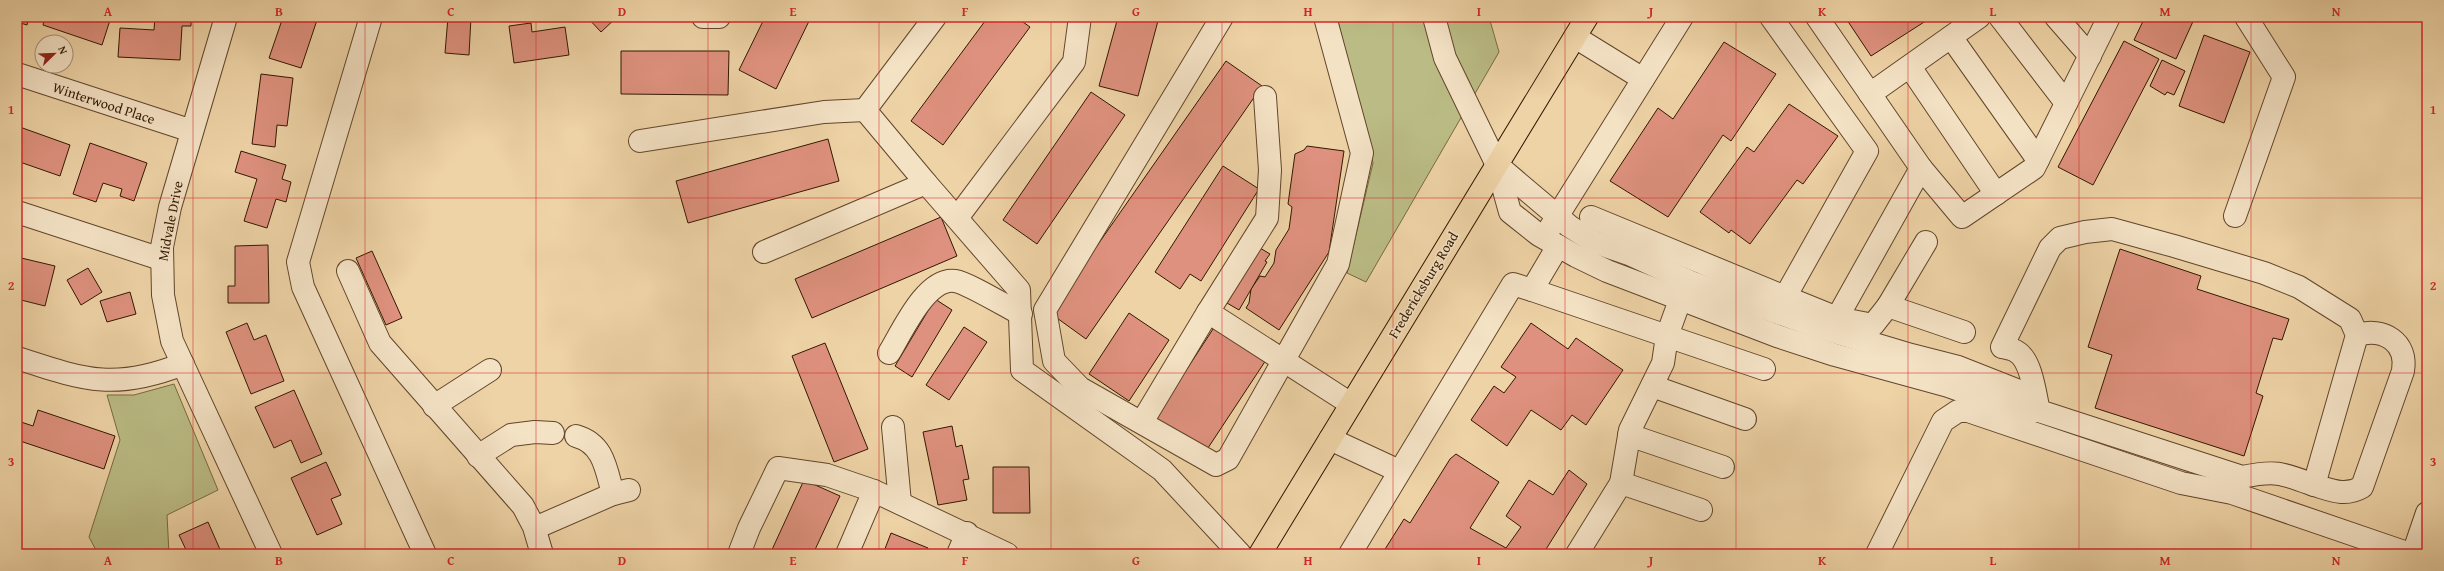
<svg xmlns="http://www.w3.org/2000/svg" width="2444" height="571" font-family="'Gentium Book Plus',serif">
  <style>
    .green { fill: #bbbc85; stroke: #776a42 }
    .building { fill: #de917e; stroke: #331700 }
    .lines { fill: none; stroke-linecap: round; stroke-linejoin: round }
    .minor-casing { stroke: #62462a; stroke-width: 24 }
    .major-casing { stroke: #331700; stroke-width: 24 }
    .minor { stroke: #f4e2c5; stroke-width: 22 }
    .major { stroke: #eed3a6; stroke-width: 22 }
    .grid { fill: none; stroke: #d62828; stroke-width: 1; stroke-opacity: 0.55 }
    .labels { text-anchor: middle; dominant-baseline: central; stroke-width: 3; stroke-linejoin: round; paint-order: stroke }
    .street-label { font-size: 14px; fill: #331700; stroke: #f4e2c5 }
    .neatline { fill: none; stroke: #d62828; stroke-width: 1.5 }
    .grid-label { font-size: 13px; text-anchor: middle; font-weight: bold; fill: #d62828 }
  </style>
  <rect width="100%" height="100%" fill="#eed3a6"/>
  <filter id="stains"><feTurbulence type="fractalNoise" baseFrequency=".005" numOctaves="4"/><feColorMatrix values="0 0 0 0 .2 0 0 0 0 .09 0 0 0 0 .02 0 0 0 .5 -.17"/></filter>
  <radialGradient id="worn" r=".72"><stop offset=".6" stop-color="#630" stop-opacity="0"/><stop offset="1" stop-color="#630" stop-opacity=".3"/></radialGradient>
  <!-- green -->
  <g class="green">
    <path d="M1337,17H1489L1499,52L1366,282L1347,273L1373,163Z"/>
    <path d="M174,384L218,490L167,515L169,554H98L89,537L120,440L107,395H134Z"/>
  </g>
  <!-- building -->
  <g class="building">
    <path d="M17,17H29L27,25L17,22Z"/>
    <path d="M45,17H111L102,45L43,25Z"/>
    <path d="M155,17H191V26H182L180,60L118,57L120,28L154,30Z"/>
    <path d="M283,17H318L301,68L269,58Z"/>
    <path d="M448,17H471L469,55L445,53Z"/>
    <path d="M587,17H617L601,32Z"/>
    <path d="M765,17H811L776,89L739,70Z"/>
    <path d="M988,17H1016L1030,27L943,145L911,121Z"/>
    <path d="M1118,17H1159L1138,96L1099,86Z"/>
    <path d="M1845,17H1932L1871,56Z"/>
    <path d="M2145,17H2195L2176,59L2134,40Z"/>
    <path d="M531,23L532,32L565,27L569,55L514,63L509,26Z"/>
    <path d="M2204,35L2250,52L2224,123L2179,106Z"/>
    <path d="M2124,41L2159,59L2093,185L2058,167Z"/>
    <path d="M1724,42L1776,74L1731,141L1723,135L1668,217L1610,181L1658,108L1673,119Z"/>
    <path d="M621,51H729L728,95L621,94Z"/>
    <path d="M2162,60L2185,71L2174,95L2167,92L2165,95L2150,86Z"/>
    <path d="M1226,61L1262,86L1086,339L1050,313Z"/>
    <path d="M261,74L293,78L287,126L277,125L275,147L252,144Z"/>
    <path d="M1091,92L1125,115L1037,244L1003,220Z"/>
    <path d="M1789,104L1838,136L1803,184L1797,180L1750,244L1731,230L1729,233L1700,212L1747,147L1754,152Z"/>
    <path d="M17,126L70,145L60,176L17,161Z"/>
    <path d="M828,139L839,181L688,223L676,181Z"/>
    <path d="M90,143L147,163L134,201L120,196L122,189L103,183L96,202L73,194Z"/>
    <path d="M1307,146L1344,151L1329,252L1279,330L1246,308L1249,303L1251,289L1260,276L1265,277L1274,263L1276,250L1289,229L1292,207L1288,204L1295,154L1304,150Z"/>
    <path d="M241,151L286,165L282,179L291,182L286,202L276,199L267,228L244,221L257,179L235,172Z"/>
    <path d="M1223,166L1259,189L1201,281L1190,274L1180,289L1155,272Z"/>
    <path d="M941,217L957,256L812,318L795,279Z"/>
    <path d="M268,245L269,303H228V286H235V246Z"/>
    <path d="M1260,248L1270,254L1265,261L1267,262L1239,310L1227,303Z"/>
    <path d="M2120,249L2201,276L2197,289L2289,319L2282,340L2273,338L2256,393L2263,396L2244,456L2095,408L2112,355L2088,347Z"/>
    <path d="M372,251L402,318L386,325L356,258Z"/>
    <path d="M17,257L55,266L45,306L17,299Z"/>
    <path d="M88,268L102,292L81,305L67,280Z"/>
    <path d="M130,292L136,314L107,322L100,301Z"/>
    <path d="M935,299L952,310L912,377L895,366Z"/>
    <path d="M1129,313L1169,340L1129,401L1089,374Z"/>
    <path d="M247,323L254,340L266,335L284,381L251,394L226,332Z"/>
    <path d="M1531,323L1568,349L1576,338L1623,370L1586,425L1572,415L1561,430L1531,410L1507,446L1471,420L1494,386L1504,393L1516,377L1501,367Z"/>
    <path d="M1215,326L1266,360L1206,451L1155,418Z"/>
    <path d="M964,327L987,342L949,400L926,385Z"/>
    <path d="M825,343L868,449L834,462L792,356Z"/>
    <path d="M294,390L322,454L301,463L291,440L274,448L255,407Z"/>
    <path d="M38,410L115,436L104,469L17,440L18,421L33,426Z"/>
    <path d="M952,426L956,447L962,445L969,479L963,480L967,500L938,505L923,432Z"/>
    <path d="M1456,454L1499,482L1470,528L1506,548L1521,527L1506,516L1529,480L1553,495L1569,470L1587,484L1543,554H1382L1404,519L1410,523L1450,459Z"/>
    <path d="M326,462L341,495L331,499L342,524L317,535L291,478Z"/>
    <path d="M993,467H1029L1030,513H993Z"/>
    <path d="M804,480L840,496L813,554H770Z"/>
    <path d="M208,522L222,554H188L179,535Z"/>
    <path d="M891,533L928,548L926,554H883Z"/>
  </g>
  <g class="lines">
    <defs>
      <g id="minor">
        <path d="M226,17L170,207L162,247L163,295L172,341L271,554"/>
        <path d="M371,17L298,262L303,287L425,554"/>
        <path d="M703,17H719"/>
        <path d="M1222,17L1045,310L1054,361L1080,388L1216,465L1228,459L1338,264L1362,153L1325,17"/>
        <path d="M1434,17L1445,58L1497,165L1510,212L1539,235L1576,256L1607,271L1777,336L1835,355L1948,386L2018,411H2039L2242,477C2276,470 2282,473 2314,485L2357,335L2350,319L2299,287L2264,273L2174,246L2112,229L2085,232L2060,238L2050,248L2002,347C2006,348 2013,349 2017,352C2032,361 2035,395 2039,411"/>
        <path d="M1817,17L1921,168"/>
        <path d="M2000,17L2066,103"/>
        <path d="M2056,17L2090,56"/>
        <path d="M1575,37L1643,79"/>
        <path d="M1951,37L2038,160"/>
        <path d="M1910,67L1996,194"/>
        <path d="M17,74L192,131"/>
        <path d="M1870,94L1979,17"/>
        <path d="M640,141L824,112L865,110"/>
        <path d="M1497,165L1569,226L1594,242L1629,254L1693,283L1821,328L1911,355L1958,367L2024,393L2039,411"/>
        <path d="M926,183L865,110L935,17"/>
        <path d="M17,212L161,259"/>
        <path d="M2235,216L2284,77L2246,17"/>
        <path d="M1591,217L1785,297L1867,151L1771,17"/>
        <path d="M957,218L1074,62L1080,17"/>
        <path d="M1550,228L1682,17"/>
        <path d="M764,252L926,183L1019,290L1022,370L1162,470L1240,554"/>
        <path d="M348,271L380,343L523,506L534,527L542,554"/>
        <path d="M1532,290L1667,336L1680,300L1689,289"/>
        <path d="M1785,297L1837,318L1832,330"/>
        <path d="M1888,306L1926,242"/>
        <path d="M1208,312L1267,218L1270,170L1265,97"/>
        <path d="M1964,332L1888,306L1873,325L1837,318L1921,168L1962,217L2034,168L2109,17"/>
        <path d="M889,353C902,332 926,277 955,281C968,283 1007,307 1021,314"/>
        <path d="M17,358C85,380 114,391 183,364"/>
        <path d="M1652,386L1745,419"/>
        <path d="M434,406L490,370"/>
        <path d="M1142,422L1208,312L1351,404"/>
        <path d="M893,427L900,503"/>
        <path d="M1629,435L1723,467"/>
        <path d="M576,436C604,444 606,469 613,494"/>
        <path d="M1330,439L1399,471"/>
        <path d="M478,456L511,435L535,432L553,433"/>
        <path d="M1621,483L1701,510"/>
        <path d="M2314,485C2331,490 2345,497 2362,487L2403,371C2408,342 2383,327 2357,335"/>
        <path d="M535,528L613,494L629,490"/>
        <path d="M739,554L749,528L778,468L827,475L874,491L1007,554"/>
        <path d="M847,554L874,491"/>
        <path d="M958,554L967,533"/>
        <path d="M1350,554L1513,284L1532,290L1558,246"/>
        <path d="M1577,554L1621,483L1630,430L1663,363L1667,336L1764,369"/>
        <path d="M1877,554L1943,421L1958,411H1968L2181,483L2232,493L2410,554"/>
        <path d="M2413,554L2427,513"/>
      </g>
      <path id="major" d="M1260,554L1587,17"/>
    </defs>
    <!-- minor casing -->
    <use href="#minor" class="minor-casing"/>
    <!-- major casing -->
    <use href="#major" class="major-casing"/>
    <!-- minor -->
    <use href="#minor" class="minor"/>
    <!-- major -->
    <use href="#major" class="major"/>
  </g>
  <!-- grid -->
  <path class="grid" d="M193,17V554M365,17V554M536,17V554M708,17V554M879,17V554M1051,17V554M1222,17V554M1393,17V554M1565,17V554M1736,17V554M1908,17V554M2079,17V554M2251,17V554M17,198H2427M17,373H2427"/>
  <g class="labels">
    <!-- street labels -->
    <g class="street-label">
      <text transform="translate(104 103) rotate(18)">Winterwood Place</text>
      <text transform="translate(170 221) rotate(-79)">Midvale Drive</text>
      <text transform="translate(1423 285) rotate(-59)">Fredericksburg Road</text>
    </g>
  </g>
  <!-- margin -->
  <rect width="2444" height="571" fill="none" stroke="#eed3a6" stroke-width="44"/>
  <!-- north arrow -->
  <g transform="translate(54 54) rotate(67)"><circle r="19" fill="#f4e2c5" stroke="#a79176"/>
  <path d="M0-3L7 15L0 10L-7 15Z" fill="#8f2418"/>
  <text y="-6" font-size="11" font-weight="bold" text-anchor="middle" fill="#331700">N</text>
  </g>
  <rect x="22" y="22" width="2400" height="527" class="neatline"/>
  <g class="grid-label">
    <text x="108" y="16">A</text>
    <text x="279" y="16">B</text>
    <text x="451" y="16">C</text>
    <text x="622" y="16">D</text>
    <text x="793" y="16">E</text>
    <text x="965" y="16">F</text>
    <text x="1136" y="16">G</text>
    <text x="1308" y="16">H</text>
    <text x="1479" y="16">I</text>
    <text x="1651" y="16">J</text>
    <text x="1822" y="16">K</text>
    <text x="1993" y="16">L</text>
    <text x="2165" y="16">M</text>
    <text x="2336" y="16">N</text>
    <text x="11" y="114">1</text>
    <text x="2433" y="114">1</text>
    <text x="11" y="290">2</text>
    <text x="2433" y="290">2</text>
    <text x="11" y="466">3</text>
    <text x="2433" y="466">3</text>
    <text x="108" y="565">A</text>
    <text x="279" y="565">B</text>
    <text x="451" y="565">C</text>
    <text x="622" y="565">D</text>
    <text x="793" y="565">E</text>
    <text x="965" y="565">F</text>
    <text x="1136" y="565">G</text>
    <text x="1308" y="565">H</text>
    <text x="1479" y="565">I</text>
    <text x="1651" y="565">J</text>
    <text x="1822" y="565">K</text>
    <text x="1993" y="565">L</text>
    <text x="2165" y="565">M</text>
    <text x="2336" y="565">N</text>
  </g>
  <rect width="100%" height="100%" filter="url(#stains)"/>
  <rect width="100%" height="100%" fill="url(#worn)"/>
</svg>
